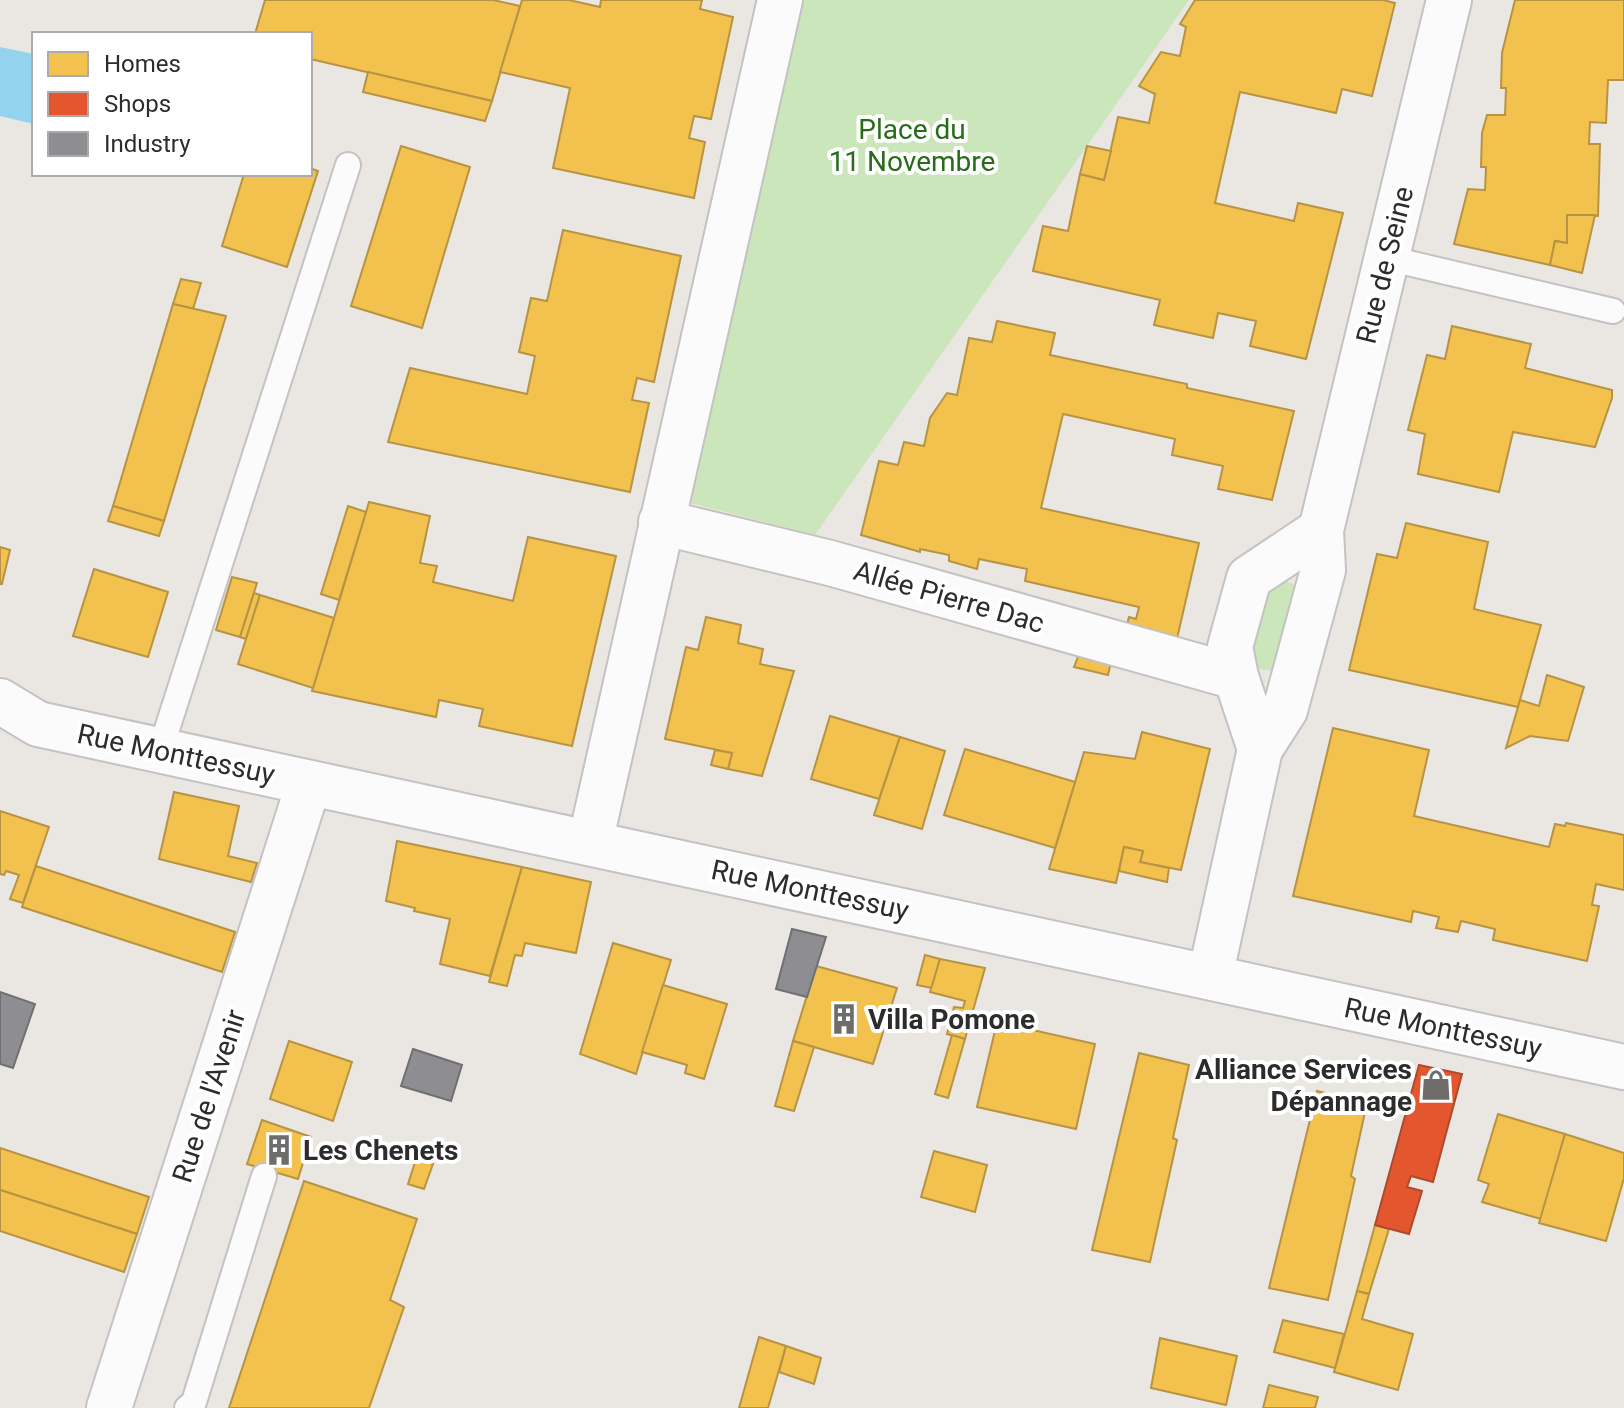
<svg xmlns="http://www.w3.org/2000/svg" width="1624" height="1408" font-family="Roboto,sans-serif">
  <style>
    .green { fill: #cae6ba }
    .water { fill: #93d3ed }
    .homes { fill: #f2c14e; stroke: #b79444; stroke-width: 2 }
    .shops { fill: #e4572e; stroke: #ad4a2d; stroke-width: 2 }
    .industry { fill: #8d8d92; stroke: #707073; stroke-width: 2 }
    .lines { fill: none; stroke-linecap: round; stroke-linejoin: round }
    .lane-casing { stroke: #c4c2c3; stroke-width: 28 }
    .street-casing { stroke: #c4c2c3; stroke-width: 48 }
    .secondary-casing { stroke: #c4c2c3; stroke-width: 48 }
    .lane { stroke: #fcfbfb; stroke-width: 24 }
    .street { stroke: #fcfbfb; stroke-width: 44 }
    .secondary { stroke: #fcfbfb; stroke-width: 44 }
    .labels { text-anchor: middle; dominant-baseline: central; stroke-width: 8; stroke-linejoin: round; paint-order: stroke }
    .park-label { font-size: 28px; fill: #276c18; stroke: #fff }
    .street-label { font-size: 28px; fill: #2c2c2c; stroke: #fff }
    .poi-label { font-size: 28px; font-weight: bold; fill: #2c2c2c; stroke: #fff; text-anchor: start }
  </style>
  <rect width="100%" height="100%" fill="#eae6e2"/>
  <!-- green -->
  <g class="green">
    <path d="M796,0H1189L815,535L687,502Z"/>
    <path d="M1282,580L1293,584L1299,592L1277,668C1266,673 1256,668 1247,662L1262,589Z"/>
  </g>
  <!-- water -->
  <path class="water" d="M0,47L34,54V124L0,116Z"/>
  <!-- homes -->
  <g class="homes">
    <path d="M265,0H493L520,6L492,101L310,59V34H255Z"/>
    <path d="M522,0H569L600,7L601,0H702L700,9L733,17L711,119L694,116L689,138L705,142L694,198L553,168L570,88L500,72Z"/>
    <path d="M1195,0H1383L1395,3L1372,96L1342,89L1336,113L1240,92L1215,203L1294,221L1298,203L1343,213L1306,359L1250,346L1256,321L1218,313L1213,338L1154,325L1160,300L1033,271L1043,226L1068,231L1080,174L1104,180L1118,117L1149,123L1155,94L1139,86L1161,52L1180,56L1186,27L1180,24Z"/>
    <path d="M1515,0H1624V80H1608L1606,123L1590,122L1589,144H1600L1598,216L1567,215V243L1555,241L1550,265L1454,244L1468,189L1485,190L1486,167H1481L1482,133L1487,115H1505L1506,88H1501L1502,53Z"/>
    <path d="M368,72L492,101L485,121L363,92Z"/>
    <path d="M401,146L470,167L422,328L351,306Z"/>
    <path d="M1087,146L1111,151L1104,180L1080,174Z"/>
    <path d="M310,168L318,171L287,267L222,246L244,174H310Z"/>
    <path d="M1567,215H1595L1582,273L1550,265L1555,241L1567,243Z"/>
    <path d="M563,230L681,256L654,382L637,378L632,400L649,403L630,492L388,442L410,368L527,394L535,356L519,352L531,298L547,301Z"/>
    <path d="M181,279L201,283L193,309L173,304Z"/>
    <path d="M173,304L226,316L164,521L113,506Z"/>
    <path d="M997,321L1055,333L1050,355L1187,384V388L1294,411L1272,500L1218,489L1223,466L1172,455L1175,439L1063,414L1041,508L1199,543L1176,643L1126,628L1129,617L1136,619L1139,607L1025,581L1027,569L979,559L977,569L949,561V555L920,549V552L861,535L879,461L898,465L904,442L924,446L930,418L947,393L957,395L969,338L992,342Z"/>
    <path d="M1452,326L1531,344L1525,368L1612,390V398L1595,447L1513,432L1499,492L1418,474L1425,434L1408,430L1427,355L1445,359Z"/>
    <path d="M369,502L430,516L420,563L437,566L433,582L513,601L528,537L616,556L572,746L479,726L483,709L439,700L436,717L312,691Z"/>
    <path d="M113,506L164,521L159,536L108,521Z"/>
    <path d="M348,506L366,512L339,600L321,594Z"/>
    <path d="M1406,523L1488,542L1474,609L1541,625L1518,707L1349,670L1377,554L1397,558Z"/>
    <path d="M0,547L10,550L2,584H0Z"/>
    <path d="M94,569L168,592L148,657L73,636Z"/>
    <path d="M232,577L257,583L240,637L216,630Z"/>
    <path d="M254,593L260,595L246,639L240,637Z"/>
    <path d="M260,595L334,618L313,688L238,664Z"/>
    <path d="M706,617L741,625L738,643L763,649L760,664L794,671L762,776L728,769L732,753L665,739L686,647L698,650Z"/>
    <path d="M1081,649L1112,658L1108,675L1074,667Z"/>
    <path d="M1547,675L1584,687L1568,741L1530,736L1506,748L1520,700L1539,706Z"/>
    <path d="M830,716L900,737L879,799L811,779Z"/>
    <path d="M1333,728L1429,750L1414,816L1549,847L1555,824L1565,826L1566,823L1624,835V890L1596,884L1592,905L1599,906L1587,961L1493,940L1495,929L1461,921L1458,932L1436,928L1439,917L1413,911L1411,922L1293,896Z"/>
    <path d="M1142,732L1210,749L1181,870L1140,862L1143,851L1124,847L1116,883L1049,869L1084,752L1135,759Z"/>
    <path d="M900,737L945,751L922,829L874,815Z"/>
    <path d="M965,749L1075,782L1055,848L944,815Z"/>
    <path d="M715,750L732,753L728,769L711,765Z"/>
    <path d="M174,792L239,806L228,856L257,863L251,882L159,859Z"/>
    <path d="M0,811L49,827L23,903L10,899L19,875L6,871L4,875L0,874Z"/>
    <path d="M397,841L522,867L490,976L440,964L450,919L414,911L415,908L386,901Z"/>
    <path d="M1124,847L1143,851L1140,862L1169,868L1167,882L1119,871Z"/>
    <path d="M36,866L235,932L222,972L22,907Z"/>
    <path d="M522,867L591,882L576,953L525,943L522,956L515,955L507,986L489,982Z"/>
    <path d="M613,943L671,960L636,1074L580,1054Z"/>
    <path d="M925,955L940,959L932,988L917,985Z"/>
    <path d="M940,959L985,968L965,1039L947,1034L954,1007L963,1008L965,1001L930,992Z"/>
    <path d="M816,966L897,988L873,1064L793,1041Z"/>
    <path d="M663,985L727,1004L704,1079L685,1073L687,1065L642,1052Z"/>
    <path d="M997,1022L1095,1044L1076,1129L977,1107Z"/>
    <path d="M952,1035L965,1039L948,1098L935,1094Z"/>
    <path d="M289,1041L352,1062L333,1121L270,1099Z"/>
    <path d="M793,1041L814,1047L794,1111L775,1106Z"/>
    <path d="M1139,1053L1189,1065L1173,1138L1177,1140L1150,1262L1092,1250Z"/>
    <path d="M1317,1091L1367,1103L1351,1176L1355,1179L1328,1300L1269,1288Z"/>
    <path d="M1498,1114L1565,1134L1541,1219L1482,1202L1489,1184L1478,1180Z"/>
    <path d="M262,1120L311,1137L298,1179L247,1164Z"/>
    <path d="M1565,1134L1624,1153V1178L1606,1241L1539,1223Z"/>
    <path d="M0,1148L149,1197L137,1234L0,1190Z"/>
    <path d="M934,1151L987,1165L975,1212L921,1197Z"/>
    <path d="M416,1159L433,1164L424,1189L408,1184Z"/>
    <path d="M304,1181L417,1219L390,1300L404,1307L369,1408H229Z"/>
    <path d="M0,1190L137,1234L124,1272L0,1231Z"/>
    <path d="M1375,1225L1389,1229L1369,1294L1357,1291Z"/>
    <path d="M1357,1291L1369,1294L1362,1319L1413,1334L1398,1390L1334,1372Z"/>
    <path d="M1283,1320L1344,1334L1335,1368L1274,1352Z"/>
    <path d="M759,1337L786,1346L768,1408H739Z"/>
    <path d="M1160,1338L1237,1356L1226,1405L1151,1388Z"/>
    <path d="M786,1346L821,1358L814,1384L779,1372Z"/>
    <path d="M1269,1385L1318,1397L1315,1408H1263Z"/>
  </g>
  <!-- shops -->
  <path class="shops" d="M1419,1065L1462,1074L1433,1182L1411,1176L1407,1187L1422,1191L1409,1234L1375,1225Z"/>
  <!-- industry -->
  <g class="industry">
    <path d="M792,929L826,937L807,997L776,989Z"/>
    <path d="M0,992L35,1004L13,1068L0,1064Z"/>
    <path d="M413,1049L462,1065L451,1101L401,1086Z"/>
  </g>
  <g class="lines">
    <defs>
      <g id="lane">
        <path d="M1387,258L1613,311"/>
        <path d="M160,751L348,165"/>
        <path d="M187,1408L194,1402L264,1176"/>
      </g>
      <g id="street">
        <path d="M661,522L830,563L1236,677"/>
        <path d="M1321,530L1249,578L1230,647L1236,677L1260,749L1285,710L1323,570L1321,530L1449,0"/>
        <path d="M590,843L780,0"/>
        <path d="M1210,977L1260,749"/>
        <path d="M109,1408L309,783"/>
      </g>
      <path id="secondary" d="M0,701L38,724L1624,1067"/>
    </defs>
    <!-- lane casing -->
    <use href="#lane" class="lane-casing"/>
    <!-- street casing -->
    <use href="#street" class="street-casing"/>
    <!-- secondary casing -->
    <use href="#secondary" class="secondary-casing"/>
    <!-- lane -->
    <use href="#lane" class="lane"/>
    <!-- street -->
    <use href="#street" class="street"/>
    <!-- secondary -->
    <use href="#secondary" class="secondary"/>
  </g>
  <!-- icons -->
  <defs>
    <symbol id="building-bare" viewBox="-9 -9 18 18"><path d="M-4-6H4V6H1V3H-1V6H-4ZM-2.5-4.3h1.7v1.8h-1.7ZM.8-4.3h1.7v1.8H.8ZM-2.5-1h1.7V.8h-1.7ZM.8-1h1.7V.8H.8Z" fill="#6e6d6c" stroke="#fff" stroke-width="2.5" paint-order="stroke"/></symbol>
    <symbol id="shop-bare" viewBox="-9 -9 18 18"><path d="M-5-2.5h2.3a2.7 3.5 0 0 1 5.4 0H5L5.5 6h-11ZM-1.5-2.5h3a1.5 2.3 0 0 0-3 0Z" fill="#6e6d6c" stroke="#fff" stroke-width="2.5" paint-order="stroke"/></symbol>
  </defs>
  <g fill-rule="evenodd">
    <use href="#building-bare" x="822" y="997" width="44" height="44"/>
    <use href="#shop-bare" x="1414" y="1063" width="44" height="44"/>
    <use href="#building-bare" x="257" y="1128" width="44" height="44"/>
  </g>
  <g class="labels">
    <!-- park labels -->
    <g class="park-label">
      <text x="912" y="129">Place du<tspan x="912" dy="32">11 Novembre</tspan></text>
    </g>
    <!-- street labels -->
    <g class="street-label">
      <text transform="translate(1385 265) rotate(-76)">Rue de Seine</text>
      <text transform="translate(949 597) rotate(16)">Allée Pierre Dac</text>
      <text transform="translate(176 754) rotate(12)">Rue Monttessuy</text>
      <text transform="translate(810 890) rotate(12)">Rue Monttessuy</text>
      <text transform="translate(1443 1028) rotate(12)">Rue Monttessuy</text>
      <text transform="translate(209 1096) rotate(-72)">Rue de l'Avenir</text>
    </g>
    <!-- poi labels -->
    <g class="poi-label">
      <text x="868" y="1019">Villa Pomone</text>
      <text x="1412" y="1069" text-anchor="end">Alliance Services<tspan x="1412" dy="32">Dépannage</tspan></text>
      <text x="303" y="1150">Les Chenets</text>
    </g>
  </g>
  <!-- legend -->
  <rect x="32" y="32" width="280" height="144" fill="#ffffff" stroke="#ababab" stroke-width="2"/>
  <rect x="48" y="52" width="40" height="24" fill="#f2c14e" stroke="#ababab" stroke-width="2"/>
  <text x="104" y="72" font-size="24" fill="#2c2c2c">Homes</text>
  <rect x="48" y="92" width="40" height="24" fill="#e4572e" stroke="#ababab" stroke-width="2"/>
  <text x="104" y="112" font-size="24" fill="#2c2c2c">Shops</text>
  <rect x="48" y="132" width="40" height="24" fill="#8d8d92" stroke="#ababab" stroke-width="2"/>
  <text x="104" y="152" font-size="24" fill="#2c2c2c">Industry</text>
</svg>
